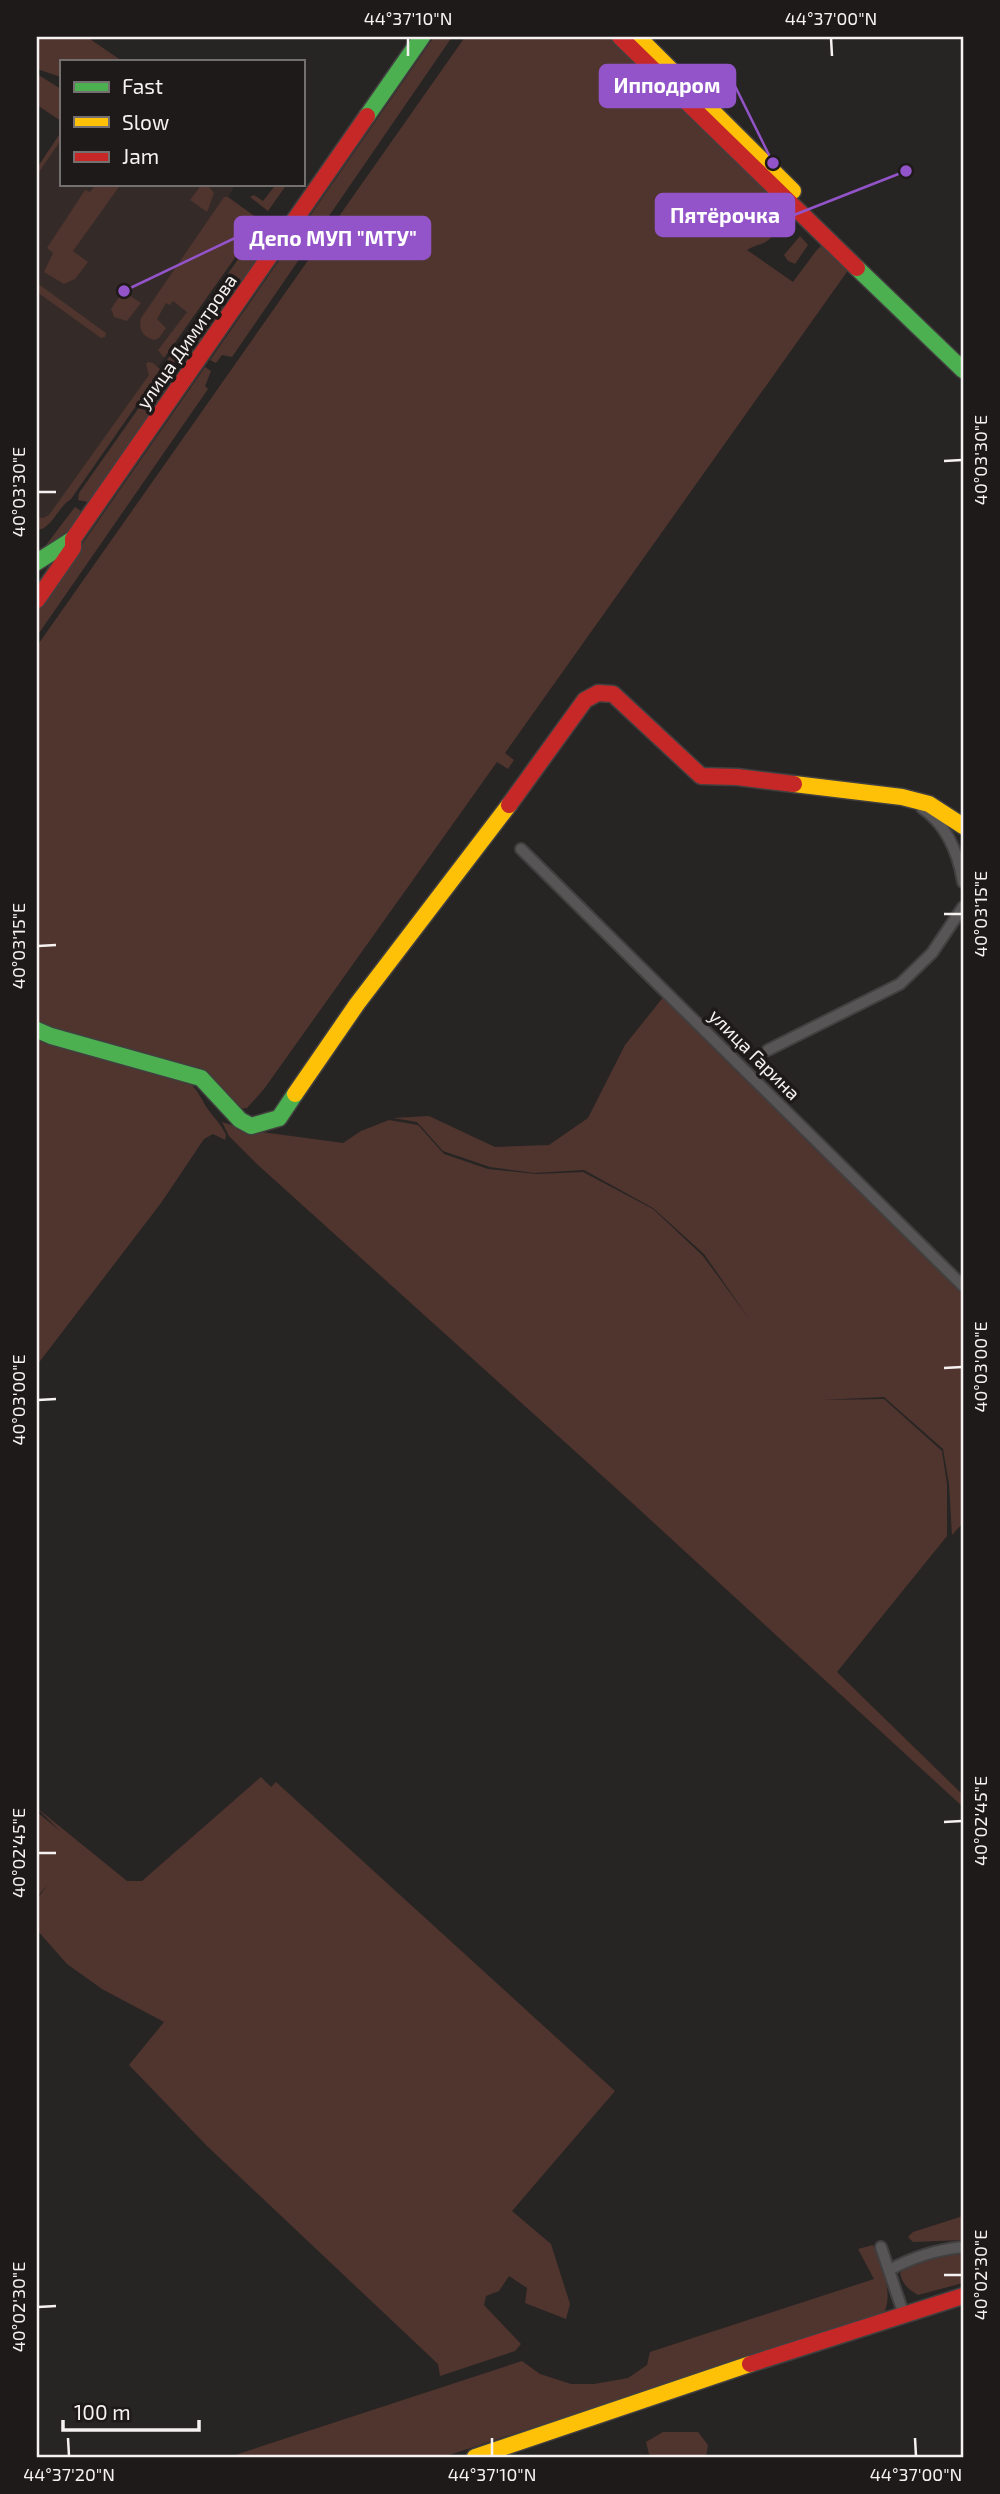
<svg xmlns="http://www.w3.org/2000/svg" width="1000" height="2494" font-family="'Exo 2',sans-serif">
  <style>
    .built { fill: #342a28 }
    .green { fill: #50342e }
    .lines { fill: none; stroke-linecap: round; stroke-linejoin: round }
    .street-casing { stroke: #413f3f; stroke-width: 14 }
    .fast-casing { stroke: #413f3f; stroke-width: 19 }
    .slow-casing { stroke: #413f3f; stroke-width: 19 }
    .jam-casing { stroke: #413f3f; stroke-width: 19 }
    .street { stroke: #575555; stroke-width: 10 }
    .fast { stroke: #4caf50; stroke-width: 16 }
    .slow { stroke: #ffc107; stroke-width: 16 }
    .jam { stroke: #c62828; stroke-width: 16 }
    .ticks { fill: none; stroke: #f5f2f1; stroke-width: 2.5 }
    .labels { text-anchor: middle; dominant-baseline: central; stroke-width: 7; stroke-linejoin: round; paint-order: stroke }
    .street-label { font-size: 19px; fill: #f5f2f1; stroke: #1e1a19 }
    .leader { fill: none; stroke: #9354c9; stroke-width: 2.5 }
    .callout-dot { fill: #9354c9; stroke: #1e1a19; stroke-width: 2.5 }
    .callout { fill: #9354c9; stroke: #9354c9; stroke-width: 2.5 }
    .callout-label { font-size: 21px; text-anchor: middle; font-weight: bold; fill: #fff }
    .neatline { fill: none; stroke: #f5f2f1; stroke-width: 2.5 }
    .ticks-label { font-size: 18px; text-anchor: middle; fill: #f5f2f1 }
  </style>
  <rect width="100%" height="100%" fill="#272524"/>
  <!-- built -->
  <path class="built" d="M61,132V184H236L228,197L261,221L44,529L37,525V168Z"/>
  <!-- green -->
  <g class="green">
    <path d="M37,37H87L122,61H61V77L37,69Z"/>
    <path d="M434,37H452L232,357L222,355L216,363L210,360Z"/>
    <path d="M465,37H620L774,198C774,213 784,229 767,241C761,245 752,246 747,250L793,282L816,251L822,245L849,269L505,753L514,760L508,769L497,762L264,1089L247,1108L238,1109L211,1080L37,1024V646Z"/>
    <path d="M37,74L61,89V121L37,105Z"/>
    <path d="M61,132V140L37,175V168Z"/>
    <path d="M96,184H121L73,251L88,262L75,279L64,284L44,272L53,253L47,248L85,190L90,192Z"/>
    <path d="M202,184H207L214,193L207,212L190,200Z"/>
    <path d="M272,184H287L268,211L250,197L254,195L263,201L274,187Z"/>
    <path d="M224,197H228L261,221L164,358L158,350L187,312L173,301L170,305L166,303L157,319L166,328L159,338L154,340C143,337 138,330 141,318Z"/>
    <path d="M265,221L271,233L268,244C253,266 196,355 178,364L167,360Z"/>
    <path d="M800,236L808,245L795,264L788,261L784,255Z"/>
    <path d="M37,283L106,333L105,337L101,338L37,292Z"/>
    <path d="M123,291L141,303L127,321L114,317L111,309Z"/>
    <path d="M148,362L153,363L161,370L71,499C58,507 52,528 38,530L37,517L43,518L49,515L149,375L146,364Z"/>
    <path d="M205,367L211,371L205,386L208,389L37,636V609Z"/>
    <path d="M164,372L168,381L164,393L88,502L78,500L79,493Z"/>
    <path d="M75,507L81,511L79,515L60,542L37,556V551L46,545Z"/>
    <path d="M665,995L829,1157L963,1294V1523L952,1535L949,1484L943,1449L884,1397L822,1400L884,1399L942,1451L947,1484V1536L837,1672L963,1795V1807L629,1500L258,1165L229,1136L222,1122L246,1130L343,1143L361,1131L389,1120L418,1125L444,1154L488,1169L536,1174L583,1172L653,1209L703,1256L750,1320L704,1254L653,1208L584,1170L534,1173L490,1167L443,1151L417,1122L393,1118L429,1116L495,1147L549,1145L588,1118L625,1045Z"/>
    <path d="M37,1036L178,1075C196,1086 197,1091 207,1108C214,1118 221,1124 226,1135L225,1140L213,1134L204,1139L161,1203L37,1365Z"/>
    <path d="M261,1777L271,1787L276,1782L615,2091L512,2211L551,2244L570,2304L566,2319L525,2303L527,2288L509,2276L499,2291L486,2296L484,2305L521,2344L515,2351L440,2376L438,2364L206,2145L129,2065L164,2022L102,1989L67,1964L37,1930V1899L48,1884L37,1897V1812L60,1831L37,1808L127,1881H142Z"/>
    <path d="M963,2216V2240L913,2242L908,2237L913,2232Z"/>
    <path d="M873,2245C881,2264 894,2293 884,2313L443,2457H229L522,2361L540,2374L571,2384H594L628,2378L647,2365L650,2352L874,2279L858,2249Z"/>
    <path d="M963,2254V2283L918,2295C908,2289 902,2284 900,2273C917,2258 941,2256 963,2254Z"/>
    <path d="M663,2432H698L708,2445L706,2457H653L649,2454L646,2442Z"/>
  </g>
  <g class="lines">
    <defs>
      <g id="street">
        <path d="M922,808C947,825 958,852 963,882"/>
        <path d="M521,849L963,1286"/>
        <path d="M768,1050L900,984L932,953L963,907"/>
        <path d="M881,2247L904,2315"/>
        <path d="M889,2270C914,2257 935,2250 963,2247"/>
      </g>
      <g id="fast">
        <path d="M367,116L422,37"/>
        <path d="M857,268L963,370"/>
        <path d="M37,562L73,539"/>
        <path d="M37,1030L51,1036L201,1078L240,1120L251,1126L279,1118L295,1094"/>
      </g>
      <g id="slow">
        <path d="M638,37L793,191"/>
        <path d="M794,784L902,797L929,804L963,826"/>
        <path d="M295,1094L357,1004L509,805"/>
        <path d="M475,2457L750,2364"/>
      </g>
      <g id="jam">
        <path d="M620,37L857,268"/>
        <path d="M37,600L73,548V539L367,116"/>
        <path d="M509,805L585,700L598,693L613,694L701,776L737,777L794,784"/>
        <path d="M750,2364L963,2296"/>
      </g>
    </defs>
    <!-- street casing -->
    <use href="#street" class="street-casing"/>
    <!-- fast casing -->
    <use href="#fast" class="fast-casing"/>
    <!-- slow casing -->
    <use href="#slow" class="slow-casing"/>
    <!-- jam casing -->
    <use href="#jam" class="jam-casing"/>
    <!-- street -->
    <use href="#street" class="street"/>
    <!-- fast -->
    <use href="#fast" class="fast"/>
    <!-- slow -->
    <use href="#slow" class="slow"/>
    <!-- jam -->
    <use href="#jam" class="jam"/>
  </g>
  <!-- ticks -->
  <path class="ticks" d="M408,38V56M831,38L832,56M944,461L962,460M38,492H56M944,914H962M38,946L56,945M944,1368L962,1367M38,1400L56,1399M944,1822L962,1821M38,1853H56M944,2275H962M38,2307L56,2306M68,2438L69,2456M492,2438V2456M915,2438L916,2456"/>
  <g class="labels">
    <!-- street labels -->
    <g class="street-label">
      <text transform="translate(186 341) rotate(-55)">улица Димитрова</text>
      <text transform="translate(755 1054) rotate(45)">улица Гарина</text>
    </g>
  </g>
  <!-- callouts -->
  <path class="leader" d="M773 163L735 86M906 171L794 215M124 291L235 238"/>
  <g class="callout-dot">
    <circle cx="773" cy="163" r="7"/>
    <circle cx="906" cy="171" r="7"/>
    <circle cx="124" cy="291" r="7"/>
  </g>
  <g class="callout">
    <rect x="600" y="65" width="135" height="42" rx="7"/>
    <rect x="656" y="194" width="138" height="42" rx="7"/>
    <rect x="235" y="217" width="195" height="42" rx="7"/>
  </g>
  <g class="callout-label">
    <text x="667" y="93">Ипподром</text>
    <text x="725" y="223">Пятёрочка</text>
    <text x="333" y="246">Депо МУП "МТУ"</text>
  </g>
  <!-- border -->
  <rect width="1000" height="2494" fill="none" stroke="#1e1a19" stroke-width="77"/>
  <!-- legend -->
  <rect x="60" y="60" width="245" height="126" fill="#1e1a19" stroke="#74706f" stroke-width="2"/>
  <rect x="74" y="82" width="35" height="10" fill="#4caf50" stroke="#74706f" stroke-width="2"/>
  <text x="122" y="94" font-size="21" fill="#f5f2f1">Fast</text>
  <rect x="74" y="117" width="35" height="10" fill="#ffc107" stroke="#74706f" stroke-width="2"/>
  <text x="122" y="130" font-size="21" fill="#f5f2f1">Slow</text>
  <rect x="74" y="152" width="35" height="10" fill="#c62828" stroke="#74706f" stroke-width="2"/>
  <text x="122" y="164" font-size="21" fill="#f5f2f1">Jam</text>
  <!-- scale -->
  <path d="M63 2420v10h136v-10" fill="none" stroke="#f5f2f1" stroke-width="3.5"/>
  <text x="74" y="2420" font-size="21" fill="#f5f2f1" stroke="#1e1a19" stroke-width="5" paint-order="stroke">100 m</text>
  <rect x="38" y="38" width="924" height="2418" class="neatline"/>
  <g class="ticks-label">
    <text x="408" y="25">44°37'10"N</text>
    <text x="831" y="25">44°37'00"N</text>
    <text transform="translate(981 460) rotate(-90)" y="6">40°03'30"E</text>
    <text transform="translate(19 492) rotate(-90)" y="6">40°03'30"E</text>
    <text transform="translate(981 914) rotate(-90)" y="6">40°03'15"E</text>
    <text transform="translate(19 946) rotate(-90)" y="6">40°03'15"E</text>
    <text transform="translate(981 1367) rotate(-90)" y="6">40°03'00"E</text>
    <text transform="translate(19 1400) rotate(-90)" y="6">40°03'00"E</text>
    <text transform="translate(981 1821) rotate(-90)" y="6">40°02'45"E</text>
    <text transform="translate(19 1853) rotate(-90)" y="6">40°02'45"E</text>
    <text transform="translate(981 2275) rotate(-90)" y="6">40°02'30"E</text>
    <text transform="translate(19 2307) rotate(-90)" y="6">40°02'30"E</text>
    <text x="69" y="2481">44°37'20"N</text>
    <text x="492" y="2481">44°37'10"N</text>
    <text x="916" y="2481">44°37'00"N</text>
  </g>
</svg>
